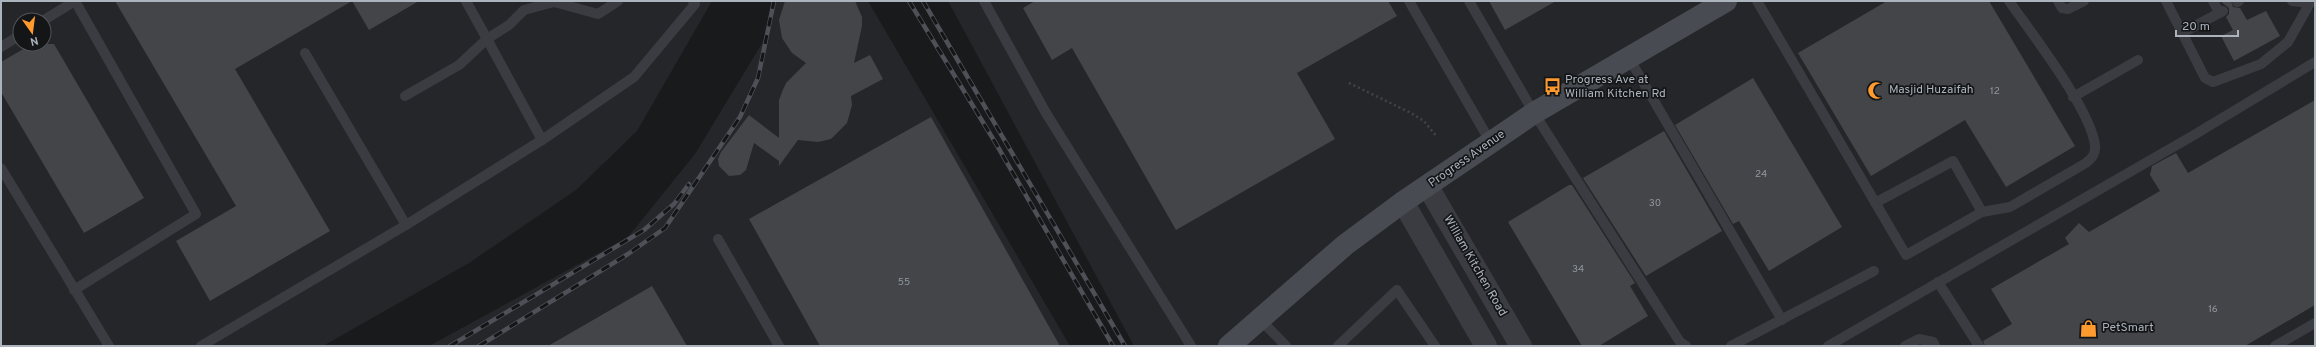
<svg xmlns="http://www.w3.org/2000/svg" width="2316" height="347" font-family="Overpass,sans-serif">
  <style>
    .built { fill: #252629; fill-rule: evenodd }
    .building { fill: #434549 }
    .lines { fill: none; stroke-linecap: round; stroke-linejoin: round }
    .path { stroke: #404448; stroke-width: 2.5; stroke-dasharray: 2 3; stroke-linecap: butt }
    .service { stroke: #3a3c41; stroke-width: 10 }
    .tertiary { stroke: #3a3c41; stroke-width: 22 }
    .secondary { stroke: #484c52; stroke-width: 22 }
    .rail-casing { stroke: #4d5157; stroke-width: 4.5 }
    .rail { stroke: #141517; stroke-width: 3; stroke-dasharray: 9; stroke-linecap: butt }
    .labels { text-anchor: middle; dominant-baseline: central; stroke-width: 3.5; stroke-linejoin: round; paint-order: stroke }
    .number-label { font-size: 10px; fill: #91989f }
    .poi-label { font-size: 12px; fill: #abb3bc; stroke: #141517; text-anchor: start }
    .street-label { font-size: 12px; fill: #abb3bc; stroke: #141517 }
  </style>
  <rect width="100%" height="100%" fill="#191a1c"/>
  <!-- built -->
  <g class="built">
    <path d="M1,1H712L637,131L576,190L469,263L323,346H1ZM20,20H44V44H20Z"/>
    <path d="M773,1H868L1070,346H429L628,237L695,154L767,35Z"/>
    <path d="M948,1H2308L2315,13V346H1134Z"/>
  </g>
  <!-- building -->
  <g class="building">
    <path d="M115,1H419L369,30L352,1L235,69L330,231L210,301L176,241L236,206Z"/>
    <path d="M785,1H855L862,17V26L854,63L870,55L883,79L851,96L852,105L847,123L831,139L818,142L798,140L779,166V161L754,143L746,170L740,175L729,176L719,166L718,159L721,152L749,115L779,138V100L782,92L786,83L806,63L792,53L782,38L779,20Z"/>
    <path d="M1035,1H1388L1397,16L1297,73L1335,139L1176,230L1072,48L1052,60L1023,8Z"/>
    <path d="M1489,1H1556L1505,30Z"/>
    <path d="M1887,1H1989L2075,146L2006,187L1965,120L1871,176L1798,53Z"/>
    <path d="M2220,1H2231L2233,7L2240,8L2247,20L2266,11L2280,36L2234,61L2221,36L2233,30L2226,17L2229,14V8Z"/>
    <path d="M32,44H54L144,198L84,233L1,92V62Z"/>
    <path d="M1753,78L1842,227L1769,271L1739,221L1733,224L1675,125Z"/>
    <path d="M2315,100V305L2245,346H1985L1983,341L2012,324L1991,289L2069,244L2065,238L2079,223L2089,232L2160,191L2150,175L2152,166L2176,153L2188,173Z"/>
    <path d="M931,117L1060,346H820L749,219Z"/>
    <path d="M1664,131L1722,231L1646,276L1583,178Z"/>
    <path d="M1569,185H1572L1635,283L1630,286L1648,316L1599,346H1582L1508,222Z"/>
    <path d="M652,286L687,346H548Z"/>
  </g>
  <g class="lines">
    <!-- path -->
    <path class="path" d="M1349,83L1411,113L1424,121L1437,137"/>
    <!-- service -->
    <g class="service">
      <path d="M618,1L598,14L554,2L524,10L509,25L487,39L542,140L634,77L695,4L693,1"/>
      <path d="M984,1L1046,113L1191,346"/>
      <path d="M1409,1L1491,143"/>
      <path d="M1469,1L1534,113L1680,342L1686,346"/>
      <path d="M1757,1L1777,35L1906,255L1982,212L1953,161L1875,203"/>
      <path d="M2058,1L2062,8L2068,9L2084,1"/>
      <path d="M2166,1L2205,78L2213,82L2261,64L2288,42L2310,3L2314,1"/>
      <path d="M2213,1L2219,12"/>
      <path d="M2292,1L2310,3"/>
      <path d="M2237,2L2239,1"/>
      <path d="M44,20L75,1"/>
      <path d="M2182,33L2223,11"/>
      <path d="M1,47L20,35"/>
      <path d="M305,53L406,225"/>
      <path d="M1629,58L1782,320"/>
      <path d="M405,96L459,65L487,39L466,1"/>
      <path d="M2073,97L2138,60"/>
      <path d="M1,168L109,346"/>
      <path d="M1982,212L2010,207L2086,163C2092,158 2096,154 2095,145C2090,108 2032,34 2009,1"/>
      <path d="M718,239L779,346"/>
      <path d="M1938,282L1979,346"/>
      <path d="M74,290L196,214L75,1"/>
      <path d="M1260,319L1286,346"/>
      <path d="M201,346L406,225L542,140"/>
      <path d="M1338,346L1397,290L1435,346"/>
      <path d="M1731,346L1874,271"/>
      <path d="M1828,346L2194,135L2315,62"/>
      <path d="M1905,346L1919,339L1933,342L1935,346"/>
      <path d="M2275,346L2315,323"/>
    </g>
    <!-- tertiary -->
    <g class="tertiary">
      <path d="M1428,187L1521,346"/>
      <path d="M1403,202L1486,346"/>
    </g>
    <!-- secondary -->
    <path class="secondary" d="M1229,346L1345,245L1403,202L1534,113L1726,1"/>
    <defs>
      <g id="rail">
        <path d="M909,1L995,142L1113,346"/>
        <path d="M923,1L1125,346"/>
        <path d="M450,346L644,230L674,204L689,184"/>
        <path d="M479,346L628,254L665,228L740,117L758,78L774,1"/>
      </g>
    </defs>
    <!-- rail casing -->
    <use href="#rail" class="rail-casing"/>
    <!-- rail -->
    <use href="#rail" class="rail"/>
  </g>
  <!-- icons -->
  <defs>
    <symbol id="bus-bare" viewBox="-9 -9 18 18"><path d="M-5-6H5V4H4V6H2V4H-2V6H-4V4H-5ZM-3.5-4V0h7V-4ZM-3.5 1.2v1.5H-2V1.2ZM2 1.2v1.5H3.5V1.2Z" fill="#ff9a2e" stroke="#141517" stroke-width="2.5" paint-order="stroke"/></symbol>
    <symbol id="mosque-bare" viewBox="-9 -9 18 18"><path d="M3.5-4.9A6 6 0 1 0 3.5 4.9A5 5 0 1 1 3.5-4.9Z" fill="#ff9a2e" stroke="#141517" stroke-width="2.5" paint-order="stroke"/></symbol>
    <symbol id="shop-bare" viewBox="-9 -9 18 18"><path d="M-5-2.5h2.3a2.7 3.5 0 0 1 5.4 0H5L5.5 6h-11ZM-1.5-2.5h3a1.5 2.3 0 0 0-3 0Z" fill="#ff9a2e" stroke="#141517" stroke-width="2.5" paint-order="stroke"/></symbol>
  </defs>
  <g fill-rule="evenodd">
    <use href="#bus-bare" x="1540" y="74" width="25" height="25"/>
    <use href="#mosque-bare" x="1864" y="78" width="25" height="25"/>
    <use href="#shop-bare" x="2076" y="316" width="25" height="25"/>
  </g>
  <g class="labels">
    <!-- number labels -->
    <g class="number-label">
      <text x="1995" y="91">12</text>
      <text x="1761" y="174">24</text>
      <text x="1655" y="203">30</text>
      <text x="1578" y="269">34</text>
      <text x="904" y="282">55</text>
      <text x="2213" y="309">16</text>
    </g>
    <!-- poi labels -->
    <g class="poi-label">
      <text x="1565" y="80">Progress Ave at<tspan x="1565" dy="14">William Kitchen Rd</tspan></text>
      <text x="1889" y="90">Masjid Huzaifah</text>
      <text x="2102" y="328">PetSmart</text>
    </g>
    <!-- street labels -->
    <g class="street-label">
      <text transform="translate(1467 159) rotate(-35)">Progress Avenue</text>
      <text transform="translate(1475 266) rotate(60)">William Kitchen Road</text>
    </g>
  </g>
  <!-- border -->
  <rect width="2316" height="347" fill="none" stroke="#abb3bc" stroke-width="4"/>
  <!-- north arrow -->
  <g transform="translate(32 32) rotate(166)"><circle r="19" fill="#141517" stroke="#505459"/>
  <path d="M0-3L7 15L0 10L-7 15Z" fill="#ff9a2e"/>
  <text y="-6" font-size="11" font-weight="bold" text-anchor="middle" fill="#abb3bc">N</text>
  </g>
  <!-- scale -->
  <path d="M2176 30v6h62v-6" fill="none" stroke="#abb3bc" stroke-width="2"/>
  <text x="2182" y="30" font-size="12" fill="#abb3bc" stroke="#141517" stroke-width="3" paint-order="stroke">20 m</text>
</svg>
